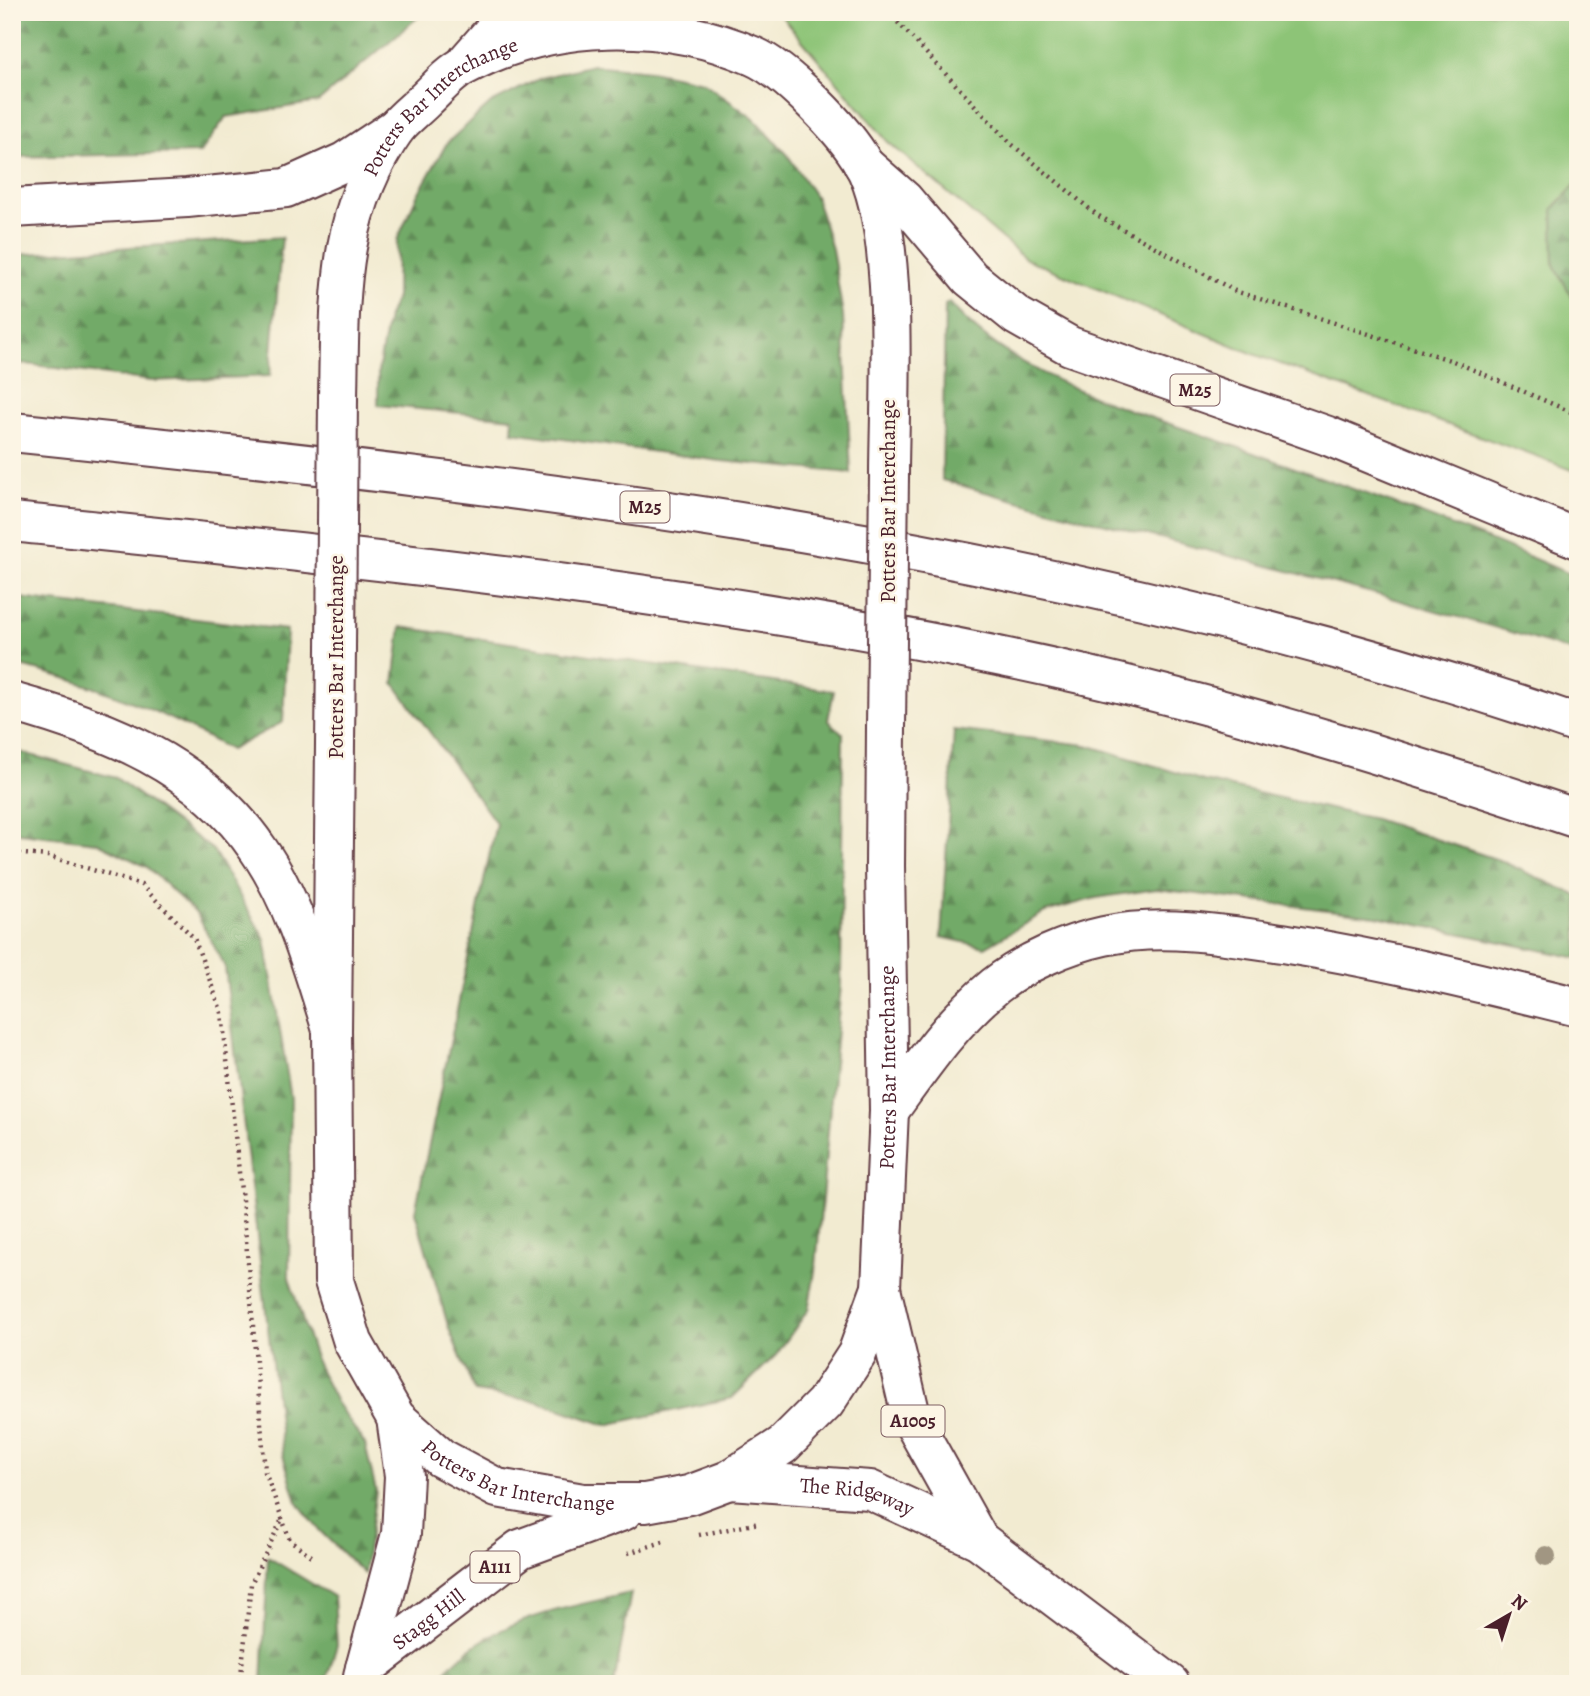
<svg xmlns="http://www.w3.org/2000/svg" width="1590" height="1696" font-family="Alegreya,serif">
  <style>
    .grass { fill: #8dc477; stroke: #6c7251; stroke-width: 2 }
    .forest { fill: url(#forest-firs); stroke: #5e644a; stroke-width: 2 }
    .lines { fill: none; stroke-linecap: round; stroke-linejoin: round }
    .primary-casing { stroke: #633e44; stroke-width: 42 }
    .motorway-casing { stroke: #633e44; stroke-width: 42 }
    .path { stroke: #633e44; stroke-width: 4.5; stroke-dasharray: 2 5; stroke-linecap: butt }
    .primary { stroke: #fff; stroke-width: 38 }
    .motorway { stroke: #fff; stroke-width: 38 }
    .primary-bridge-casing { stroke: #633e44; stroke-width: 42; stroke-linecap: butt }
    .primary-bridge { stroke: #fff; stroke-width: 38 }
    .tree { fill: #a19682 }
    .labels { text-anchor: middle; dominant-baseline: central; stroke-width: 5; stroke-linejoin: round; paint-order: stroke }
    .shield { fill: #fcf5e5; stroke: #7f5f63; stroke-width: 2 }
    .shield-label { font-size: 19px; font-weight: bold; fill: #4a1f2b }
    .street-label { font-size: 21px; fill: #4a1f2b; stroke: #fcf5e5 }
  </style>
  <defs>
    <pattern id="forest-firs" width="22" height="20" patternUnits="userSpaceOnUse" patternTransform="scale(1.75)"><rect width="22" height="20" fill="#72aa68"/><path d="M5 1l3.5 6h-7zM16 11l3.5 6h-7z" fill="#608a56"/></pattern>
  </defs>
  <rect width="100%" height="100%" fill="#fcf5e5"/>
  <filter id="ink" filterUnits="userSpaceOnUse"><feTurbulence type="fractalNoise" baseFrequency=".0143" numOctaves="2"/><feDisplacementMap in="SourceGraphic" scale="14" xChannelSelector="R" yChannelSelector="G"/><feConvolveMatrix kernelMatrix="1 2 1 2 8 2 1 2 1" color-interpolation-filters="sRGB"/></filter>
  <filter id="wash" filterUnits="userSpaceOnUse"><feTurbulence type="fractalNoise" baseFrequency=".00686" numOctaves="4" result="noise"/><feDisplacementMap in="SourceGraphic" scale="28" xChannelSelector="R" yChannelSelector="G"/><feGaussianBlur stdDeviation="1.57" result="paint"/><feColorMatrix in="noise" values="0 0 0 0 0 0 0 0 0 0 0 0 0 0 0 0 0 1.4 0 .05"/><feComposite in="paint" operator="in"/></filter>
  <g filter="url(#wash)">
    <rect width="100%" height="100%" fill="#f2ebd1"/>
    <!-- grass -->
    <path class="grass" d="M778,12H1578V182L1553,209L1554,265L1578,307V472L1256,355L1026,259L888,142Z"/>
    <!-- forest -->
    <g class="forest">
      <path d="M12,12H424L318,102L226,117L200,153L12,157Z"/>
      <path d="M592,65L650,71L703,82L754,119L787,154L815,196L832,249L843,315L851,473L721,461L512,432L513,418L378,405V372L388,317L396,297L397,240L417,196L447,143L491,103L541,78Z"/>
      <path d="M1578,182V307L1554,265L1553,209Z"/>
      <path d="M282,237L270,376L151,381L12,362V255Z"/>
      <path d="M949,302C1015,382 1146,414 1240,448C1354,490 1468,528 1578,578V654C1518,632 1456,617 1394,599C1244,558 1092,523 942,480L945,305Z"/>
      <path d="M12,597L287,630L283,722L230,750C161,710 91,682 12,664Z"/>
      <path d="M401,627L834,691L828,720L843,734L841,985L816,1266L808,1310L776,1355L732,1398L606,1425L536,1401L475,1392L449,1329L415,1212L496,823L394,683Z"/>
      <path d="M954,730L1087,745L1204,781L1375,819L1499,860L1578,896V958L1376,916L1157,889L1096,898L1045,912L985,947L941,937Z"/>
      <path d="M12,750L116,778L213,850L265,939L291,1098L289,1278L317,1364L336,1402L365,1444L376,1491L364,1574L320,1531L297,1502L283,1455L225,967L197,914L147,867L96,842L12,832Z"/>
      <path d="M268,1557L334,1597L337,1645L325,1684H262Z"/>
      <path d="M631,1593L614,1684H435C480,1621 560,1609 631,1593Z"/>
    </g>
  </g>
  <g filter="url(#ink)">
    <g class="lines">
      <defs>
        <g id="primary">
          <path d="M468,60L510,12"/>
          <path id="s1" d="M338,398C340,299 336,213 396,128C404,118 416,109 425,100C437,89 450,73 464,66C552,19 661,17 753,56C786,70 845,131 863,163C901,232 889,394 889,476"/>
          <path id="s2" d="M336,649L332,1030L334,1281L353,1342L396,1418L441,1458L497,1488L583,1503H645L689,1495L729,1480L783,1445L825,1403L857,1354L881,1288L889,1111L885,866L886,727"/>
          <path d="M881,1288L912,1420L979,1540"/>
          <path id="s3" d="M729,1480L870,1490L979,1540L1170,1684"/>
          <path id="s4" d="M365,1668L520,1549L623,1511"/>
          <path d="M363,1676L401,1534L404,1476L396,1418"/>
        </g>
        <g id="motorway">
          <path d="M863,164L904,200L970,278L1017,316L1070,346L1328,436L1578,539"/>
          <path d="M12,208L187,198L286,188L344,162L397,127"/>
          <path d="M12,432C545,487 1069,548 1578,724"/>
          <path d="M12,522C371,559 733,594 1085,675C1252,714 1415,765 1578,819"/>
          <path d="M12,702C106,728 201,765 258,849C295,902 313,969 332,1030"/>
          <path d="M889,1111C921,1067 952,1021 995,986C1025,962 1067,944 1104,936C1165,923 1229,935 1288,944C1386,960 1482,983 1578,1007"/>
        </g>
      </defs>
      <!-- primary casing -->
      <use href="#primary" class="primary-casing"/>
      <!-- motorway casing -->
      <use href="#motorway" class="motorway-casing"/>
      <!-- path -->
      <g class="path">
        <path d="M888,12L1009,142L1097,215L1235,291L1453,361L1578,415"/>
        <path d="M12,853L48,856L141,885L194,938L222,1013L245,1228L265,1472L290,1540L314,1558"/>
        <path d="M699,1535L759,1523"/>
        <path d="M628,1553L666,1541"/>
        <path d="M240,1684L251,1584L282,1519"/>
      </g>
      <!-- primary -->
      <use href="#primary" class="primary"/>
      <!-- motorway -->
      <use href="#motorway" class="motorway"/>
      <defs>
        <g id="primary-bridge">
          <path d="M336,649L338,398"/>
          <path d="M886,727L889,476"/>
        </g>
      </defs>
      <!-- primary-bridge casing -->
      <use href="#primary-bridge" class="primary-bridge-casing"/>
      <!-- primary-bridge -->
      <use href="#primary-bridge" class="primary-bridge"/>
    </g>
    <!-- trees -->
    <circle class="tree" cx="1546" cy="1556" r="10"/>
  </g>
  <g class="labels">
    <!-- shield labels -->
    <g class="shield">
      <rect x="1170.5" y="374.5" width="49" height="31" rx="5"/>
      <rect x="620.5" y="491.5" width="49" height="31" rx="5"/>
      <rect x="881.5" y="1405.5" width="63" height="31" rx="5"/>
      <rect x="470.5" y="1551.5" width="49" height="31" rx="5"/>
    </g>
    <g class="shield-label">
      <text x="1195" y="390">M25</text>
      <text x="645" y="507">M25</text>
      <text x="913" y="1421">A1005</text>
      <text x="495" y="1567">A111</text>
    </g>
    <!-- street labels -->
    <g class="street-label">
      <text stroke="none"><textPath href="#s1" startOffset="329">Potters Bar Interchange</textPath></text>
      <text transform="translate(888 501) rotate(-90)">Potters Bar Interchange</text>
      <text transform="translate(336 657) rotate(-90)">Potters Bar Interchange</text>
      <text stroke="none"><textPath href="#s2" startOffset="1617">Potters Bar Interchange</textPath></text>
      <text stroke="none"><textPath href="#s2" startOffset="924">Potters Bar Interchange</textPath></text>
      <text stroke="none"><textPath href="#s3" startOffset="130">The Ridgeway</textPath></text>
      <text stroke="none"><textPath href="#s4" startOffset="80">Stagg Hill</textPath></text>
    </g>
  </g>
  <!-- margin -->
  <rect width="1590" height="1696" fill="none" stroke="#fcf5e5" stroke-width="42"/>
  <!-- north arrow -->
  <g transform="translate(1509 1615) rotate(39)" stroke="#fcf5e5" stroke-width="5" paint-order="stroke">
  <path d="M0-5L12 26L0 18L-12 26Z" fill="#4a1f2b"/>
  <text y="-10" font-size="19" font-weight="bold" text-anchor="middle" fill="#4a1f2b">N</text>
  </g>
</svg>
